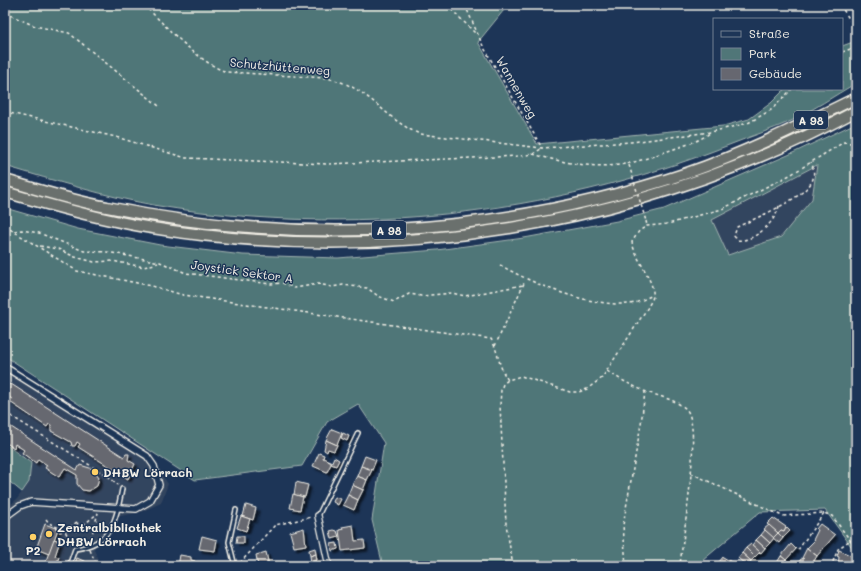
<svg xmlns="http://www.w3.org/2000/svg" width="861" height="571" font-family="Mali,sans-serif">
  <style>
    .built { fill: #33445e }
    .green { fill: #507678; stroke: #a2b4b0; fill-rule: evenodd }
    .building { fill: #666770; stroke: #f4f1e8; filter: url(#shadow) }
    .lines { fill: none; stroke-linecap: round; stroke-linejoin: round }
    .lane-casing { stroke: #f4f1e8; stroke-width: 6 }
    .street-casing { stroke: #f4f1e8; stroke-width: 8 }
    .highway-casing { stroke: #f4f1e8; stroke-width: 13 }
    .path { stroke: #f4f1e8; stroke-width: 1.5; stroke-dasharray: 3 3; stroke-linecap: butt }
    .lane { stroke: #1d3557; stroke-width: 3 }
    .street { stroke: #1d3557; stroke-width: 5.5 }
    .highway { stroke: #6b706d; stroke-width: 10 }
    .path-bridge { stroke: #f4f1e8; stroke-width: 1.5; stroke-dasharray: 3 3; stroke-linecap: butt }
    .poi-dot { fill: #ffd166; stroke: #1d3557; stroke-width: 1.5 }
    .labels { text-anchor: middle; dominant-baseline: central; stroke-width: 3; stroke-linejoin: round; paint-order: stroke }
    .shield { fill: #1d3557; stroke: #b4b9bc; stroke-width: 1 }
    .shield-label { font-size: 11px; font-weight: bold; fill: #f4f1e8 }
    .street-label { font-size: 12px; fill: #f4f1e8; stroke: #1d3557 }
    .poi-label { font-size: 12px; font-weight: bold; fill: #f4f1e8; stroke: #1d3557; text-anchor: start }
  </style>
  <defs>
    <filter id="shadow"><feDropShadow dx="3" dy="3" stdDeviation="1" flood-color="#0009"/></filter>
  </defs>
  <rect width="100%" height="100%" fill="#1d3557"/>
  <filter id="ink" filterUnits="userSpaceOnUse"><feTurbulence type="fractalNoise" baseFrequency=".025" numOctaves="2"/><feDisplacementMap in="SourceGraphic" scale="8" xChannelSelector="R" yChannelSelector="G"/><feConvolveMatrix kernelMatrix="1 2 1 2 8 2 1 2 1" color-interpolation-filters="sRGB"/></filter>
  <g filter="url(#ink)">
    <!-- built -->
    <g class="built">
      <path d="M818,165L812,199L781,237L728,255L712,220Z"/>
      <path d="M5,362L154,463L168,484L161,503L141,512L111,518L94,549L100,566H5V510L17,499L29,482L31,463L5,444Z"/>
    </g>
    <!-- green -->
    <g class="green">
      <path d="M5,5H508L478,42L537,144L723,126L749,119L771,103L785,89H842V46L856,41V83C834,96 813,110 791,121C771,130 749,137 729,145C549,216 350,237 159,206C107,197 56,181 5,166Z"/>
      <path d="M856,123V553L825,510L760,512L696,566H383L372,520L384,443L358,404L327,422L302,466L195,480L5,356V208L78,229L160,245L243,255L338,258L437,250L524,238L617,221L664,209L795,152ZM817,165L812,199L781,237L728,255L712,220Z"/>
      <path d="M5,444L31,463L29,482L22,492L5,478Z"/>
    </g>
    <!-- building -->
    <g class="building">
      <path d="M11,384L124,457L126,454H129L128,460L135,464L128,479L118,473L120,470L117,468L116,471L78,447L80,444L77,442L75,446H72L71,442L51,431V425L49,424L47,427L10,402L12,399L9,397L5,403V386L9,389L8,385Z"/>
      <path d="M5,423L77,470L80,465L93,469L99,477L97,486L89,491L82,490L77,484V475L65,468L59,477L45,468L47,465L38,459L36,463L22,453L24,450L15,444L14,448L5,442Z"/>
      <path d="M332,429L342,433L337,445L326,440Z"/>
      <path d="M343,433L349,436L347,441L341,438Z"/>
      <path d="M326,440L337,445L334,451L328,449L327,452L324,450Z"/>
      <path d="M319,453L324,455L323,458L332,462L327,472L313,466Z"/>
      <path d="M365,456L376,460L372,470L361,466Z"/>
      <path d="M334,457L339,460L336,466L331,464Z"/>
      <path d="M361,466L372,470L367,480L357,476Z"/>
      <path d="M357,476L367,480L363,490L352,485Z"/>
      <path d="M296,482L308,485L305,497L294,495Z"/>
      <path d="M352,485L363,490L358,500L348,495Z"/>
      <path d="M293,494L303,497L300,510L290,508Z"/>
      <path d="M348,495L358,500L354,510L343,505Z"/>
      <path d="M335,497L341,499L338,505L333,502Z"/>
      <path d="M246,505L256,508L253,520L241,516H243Z"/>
      <path d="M241,516L250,519L246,531L237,528Z"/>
      <path d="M773,518L786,527L784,531L781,530L778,533L767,524Z"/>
      <path d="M45,524L58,529L49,554L36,549Z"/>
      <path d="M820,524L835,535L817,556L807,548L814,541L813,540L818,530L816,529Z"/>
      <path d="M353,525L355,541L364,540L365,548L342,551L339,530L343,529L342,527Z"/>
      <path d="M769,525L778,533L773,538L764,529Z"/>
      <path d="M786,527L790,531L783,538L778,533L781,530L784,531Z"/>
      <path d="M304,528L306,545L294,547L290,532Z"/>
      <path d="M334,530L337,531L339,537L332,539L330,531Z"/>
      <path d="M765,530L774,538L770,543L761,535Z"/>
      <path d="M778,533L783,538L779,543L773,538Z"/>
      <path d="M761,535L770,543L765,548L756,540Z"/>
      <path d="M202,536L217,540L215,551L199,549Z"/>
      <path d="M237,536H244V543H236Z"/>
      <path d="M54,539L60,541L55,556L59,557L56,566H44Z"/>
      <path d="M756,540L765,548L761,553L752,545Z"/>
      <path d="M337,543L338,549L332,551L331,544Z"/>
      <path d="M751,544L760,552L755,557L746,548Z"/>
      <path d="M791,544L796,549L786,560L781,556Z"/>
      <path d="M315,548L316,554L310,556L309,550Z"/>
      <path d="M746,548L755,557L751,561L742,553Z"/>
      <path d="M807,548L817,556L811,566H798L800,564L798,563L801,559H804L802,558Z"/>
      <path d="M839,550L852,556L851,558L856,560L854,565L838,566L839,557L837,556Z"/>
      <path d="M266,552L269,566H258L256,555Z"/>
      <path d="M742,553L751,561L747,566L738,558Z"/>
      <path d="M316,554L317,560L311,562L310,556Z"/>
      <path d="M180,555L191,557V560L195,561L194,564L178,566Z"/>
      <path d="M781,556L786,560L782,566H775Z"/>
      <path d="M723,557L733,563L731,566H725L719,562Z"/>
      <path d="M77,558L86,562L85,566H74Z"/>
    </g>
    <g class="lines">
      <defs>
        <g id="lane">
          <path d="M318,516L358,433"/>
          <path d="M69,566L75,549C112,544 116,520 122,489"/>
          <path d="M235,566L229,542L236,510"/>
        </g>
        <g id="street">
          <path d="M5,367L147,456L154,466L159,485L150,501L136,509L31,502L20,506L5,517"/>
          <path d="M318,516L329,566"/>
        </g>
        <g id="highway">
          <path d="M5,180C39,190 73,201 107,207C302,247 498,236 687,173C745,153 801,125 856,98"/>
          <path d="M5,192C52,206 98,219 146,227C389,268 639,227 856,111"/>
        </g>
      </defs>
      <!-- lane casing -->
      <use href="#lane" class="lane-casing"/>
      <!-- street casing -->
      <use href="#street" class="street-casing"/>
      <!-- highway casing -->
      <use href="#highway" class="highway-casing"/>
      <!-- path -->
      <g class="path">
        <path d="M144,5C165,25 200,64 227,72L326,78C370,86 384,120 420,134L542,148L631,142L711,132L748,123L771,110L792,89"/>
        <path d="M447,5L475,33"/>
        <path d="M465,5L483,46L542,148"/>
        <path d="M840,5L856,29"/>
        <path d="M5,13L35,26L69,33L159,106"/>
        <path d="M842,52L856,47"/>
        <path d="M5,112L116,137L186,158L326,164L520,156L533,154L541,149"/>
        <path d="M533,154C563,163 600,170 630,163C643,160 656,155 668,151C682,146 698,142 710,133"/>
        <path d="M779,206C776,222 753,243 737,240L734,236L737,227C756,218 800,200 811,183C815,177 814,168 811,162"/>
        <path d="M646,221L647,226"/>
        <path d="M5,226L77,271L152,286L183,295L491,339C499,352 498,367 508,380"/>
        <path d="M14,231L21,230L39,233L84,251L107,252L160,262L186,273L271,284L282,283L295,288L319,284L332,287L343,285L367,288L378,296L394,302L409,294L421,296L452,293L465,296L523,285"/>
        <path d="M40,246L58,249L75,257L94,262L112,261L144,267L158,263"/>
        <path d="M500,265C537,286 587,306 630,304C638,303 646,298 653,295"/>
        <path d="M495,346L525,281"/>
        <path d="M607,371C619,379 631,385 644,391C657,396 675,399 686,409C703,426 682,539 680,566"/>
        <path d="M11,416L109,477L118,485"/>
        <path d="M691,473L782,516L824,513L832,516L856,548"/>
        <path d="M46,519L49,523L65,531L72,544"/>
        <path d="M59,532L65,531L78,521L76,531L98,513"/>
        <path d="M91,538L98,513"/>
        <path d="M90,550L97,566"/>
        <path d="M798,550L824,513"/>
        <path d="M240,563L275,525L312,517"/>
        <path d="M513,566L506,524L504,483L500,405L501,390L503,384L508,380L521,376L570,392H579L587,389L602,378L648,307C649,304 653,299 653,296C655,281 635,259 632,242L639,231L647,226L668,224L722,209L790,175L844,142L856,144"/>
        <path d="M626,566L623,525L641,424L645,392"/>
        <path d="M835,566L832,564L838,549L850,540"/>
      </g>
      <!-- lane -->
      <use href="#lane" class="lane"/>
      <!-- street -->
      <use href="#street" class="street"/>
      <!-- highway -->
      <use href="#highway" class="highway"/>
      <!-- path-bridge -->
      <path class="path-bridge" d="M629,165L646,221"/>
    </g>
  </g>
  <!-- markers -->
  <g class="poi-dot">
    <circle cx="95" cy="472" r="4"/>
    <circle cx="49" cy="534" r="4"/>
    <circle cx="33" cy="537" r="4"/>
  </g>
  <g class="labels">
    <!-- shield labels -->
    <g class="shield">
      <rect x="794" y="111" width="34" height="18" rx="3"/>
      <rect x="372" y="221" width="34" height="18" rx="3"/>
    </g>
    <g class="shield-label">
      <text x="811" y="120">A 98</text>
      <text x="389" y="230">A 98</text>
    </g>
    <!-- street labels -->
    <g class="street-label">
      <text transform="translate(280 66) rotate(5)">Schutzhüttenweg</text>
      <text transform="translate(517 87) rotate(60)">Wannenweg</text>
      <text transform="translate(242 271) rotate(8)">Joystick Sektor A</text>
    </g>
    <!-- poi labels -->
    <g class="poi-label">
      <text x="103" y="472">DHBW Lörrach</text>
      <text x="57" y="527">Zentralbibliothek<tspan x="57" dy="14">DHBW Lörrach</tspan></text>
      <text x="33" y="550" text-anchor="middle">P2</text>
    </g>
  </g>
  <!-- margin -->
  <rect width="861" height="571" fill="none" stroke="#1d3557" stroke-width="20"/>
  <rect x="10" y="10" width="841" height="551" fill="none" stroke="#f4f1e8" stroke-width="1.5" filter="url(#ink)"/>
  <!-- legend -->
  <rect x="713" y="18" width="130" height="72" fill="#1d3557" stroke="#738091"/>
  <rect x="721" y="31" width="20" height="6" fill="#1d3557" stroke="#738091"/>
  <text x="749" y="38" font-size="12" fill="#f4f1e8">Straße</text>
  <rect x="721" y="48" width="20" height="12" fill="#507678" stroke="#738091"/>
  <text x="749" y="58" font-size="12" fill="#f4f1e8">Park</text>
  <rect x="721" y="68" width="20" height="12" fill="#666770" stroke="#738091"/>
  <text x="749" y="78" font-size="12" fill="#f4f1e8">Gebäude</text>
</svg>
